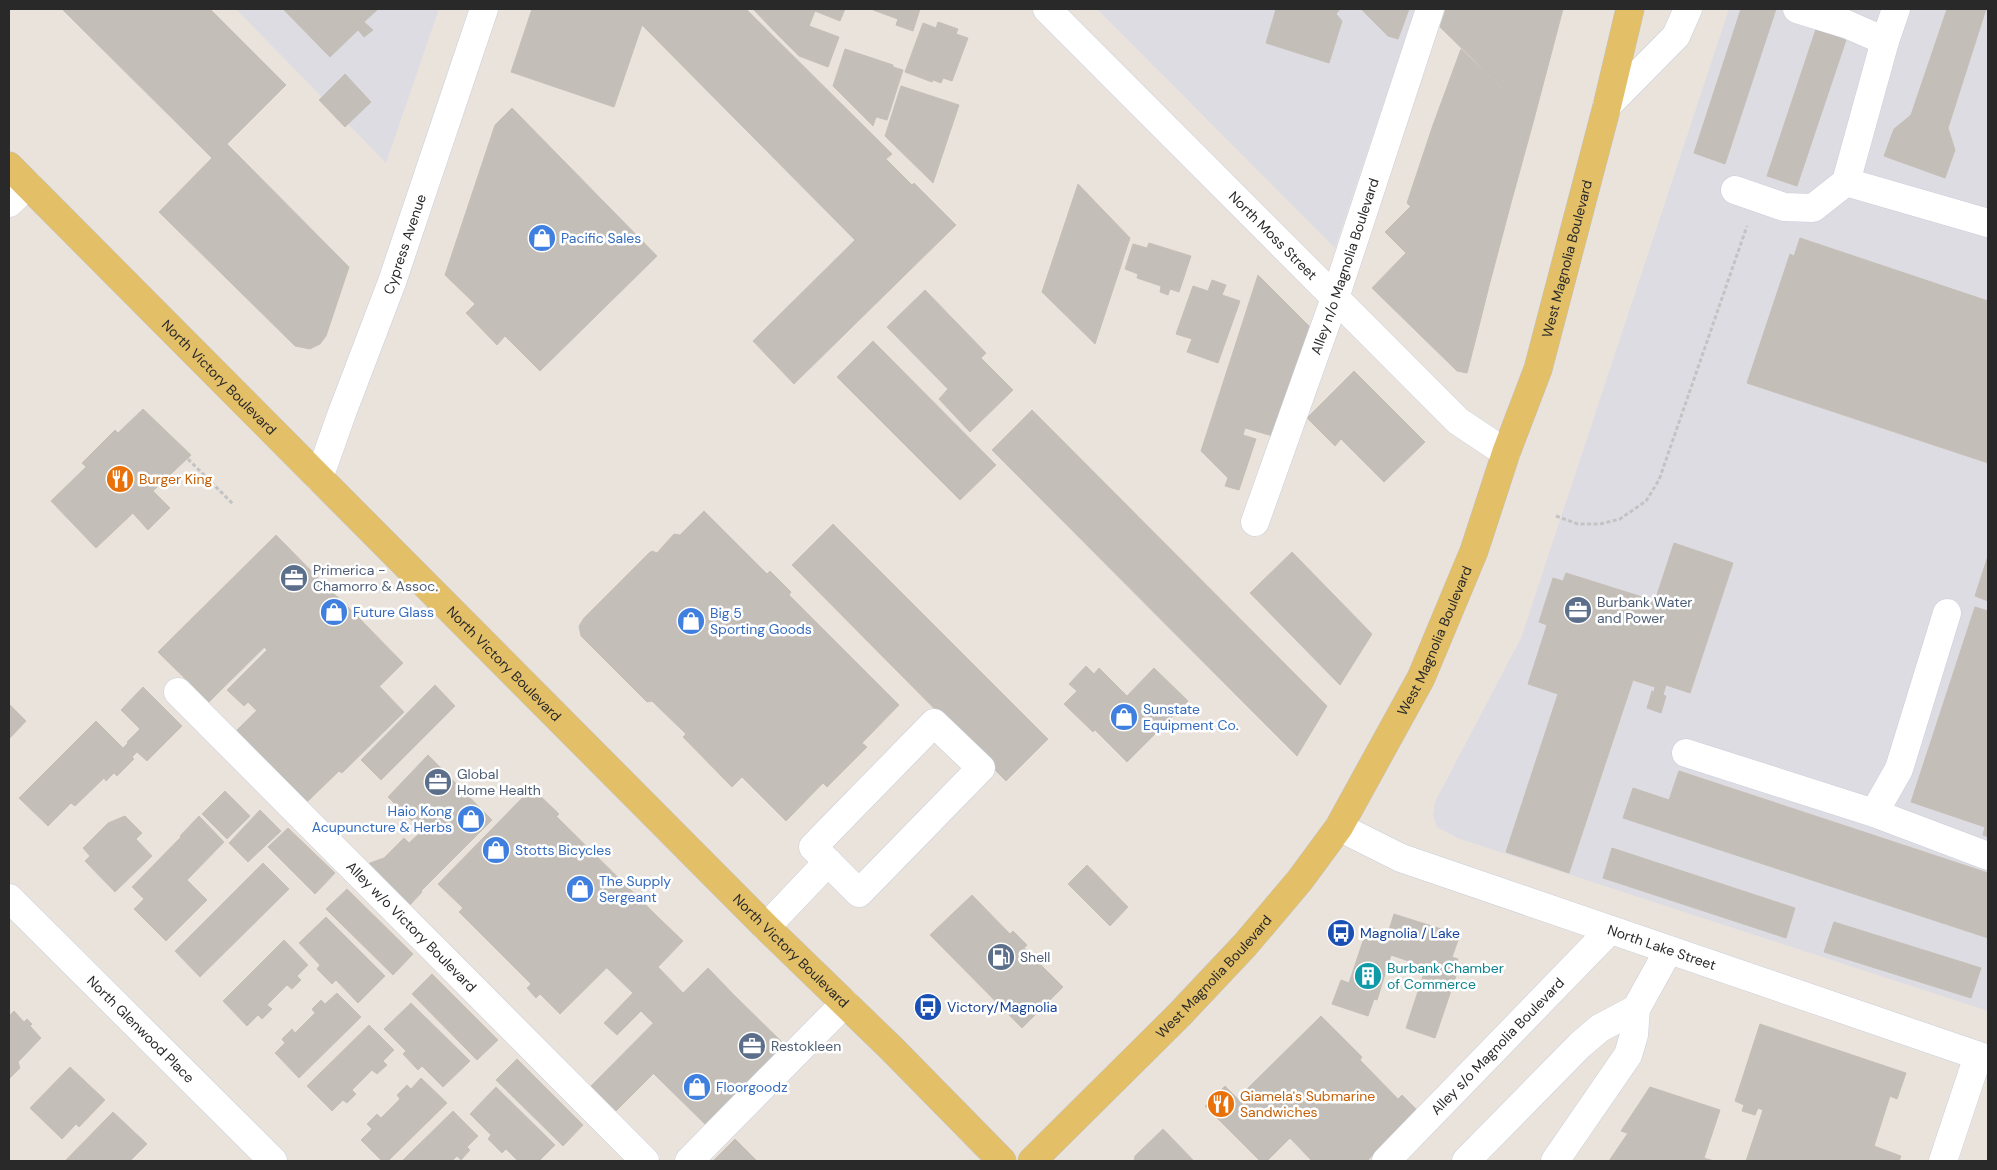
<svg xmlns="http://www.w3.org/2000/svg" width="1997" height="1170" font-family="'DM Sans',sans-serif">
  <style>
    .industrial { fill: #dedce3 }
    .building { fill: #c3beb8; stroke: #c5bfb6 }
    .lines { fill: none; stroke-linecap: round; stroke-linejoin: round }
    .minor-tunnel { stroke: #c3beb8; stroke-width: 28; stroke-dasharray: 28 14; stroke-linecap: butt }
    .minor-casing { stroke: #cbceda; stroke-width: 29 }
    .major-casing { stroke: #c3c3c3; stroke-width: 29 }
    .path { stroke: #c3c3c3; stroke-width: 3; stroke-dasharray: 4 2.5; stroke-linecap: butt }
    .minor { stroke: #fff; stroke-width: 28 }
    .major { stroke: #e3bf68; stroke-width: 28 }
    .labels { text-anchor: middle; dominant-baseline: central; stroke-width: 5; stroke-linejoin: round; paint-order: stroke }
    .street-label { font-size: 14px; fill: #292929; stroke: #fff }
    .shop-label { font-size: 14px; fill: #366cbe; stroke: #fff; text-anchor: start }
    .food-label { font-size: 14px; fill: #c56008; stroke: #fff; text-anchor: start }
    .service-label { font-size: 14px; fill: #4e5e75; stroke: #fff; text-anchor: start }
    .transit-label { font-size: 14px; fill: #164399; stroke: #fff; text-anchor: start }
    .culture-label { font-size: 14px; fill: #0d838f; stroke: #fff; text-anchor: start }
  </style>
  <rect width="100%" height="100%" fill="#eae3dc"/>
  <!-- industrial -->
  <g class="industrial">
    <path d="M236,9H439L386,163Z"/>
    <path d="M1097,9H1415L1335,248Z"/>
    <path d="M1729,9H1988V1011L1457,838L1437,827L1433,815L1435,802L1521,638Z"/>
  </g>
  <!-- building -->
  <g class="building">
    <path d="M62,9H210L286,85L227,144L349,267L326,336L320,344L310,349L295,346L159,212L212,158Z"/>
    <path d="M283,9H378L364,22L373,30L364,37L358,30L330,57Z"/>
    <path d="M532,9H746L892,154L886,159L912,185L914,183L956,225L794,384L753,341L855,240L642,25L614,107L511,72Z"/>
    <path d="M753,9H786L776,33Z"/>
    <path d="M786,9H845L840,21L815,11L809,26L839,37L828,67L799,56L776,33Z"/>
    <path d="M873,9H920L913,31L896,25L898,19L873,10Z"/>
    <path d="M1276,9H1340L1336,14L1342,21L1329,63L1266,43Z"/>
    <path d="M1361,9H1409L1398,39L1388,36Z"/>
    <path d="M1446,9H1563L1534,119L1440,27Z"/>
    <path d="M1741,9H1776L1725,164L1694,153Z"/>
    <path d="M1947,9H1986L1948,128L1955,150L1945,178L1884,156L1894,129L1911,115Z"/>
    <path d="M938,22L958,29L956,34L968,38L952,81L943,78L941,83L933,80L932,82L905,72L923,23L936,28Z"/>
    <path d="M1816,29L1846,40L1797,186L1767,176Z"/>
    <path d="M845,49L893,65V67L903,70L887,120L876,117L873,126L833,86Z"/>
    <path d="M1461,49L1534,119L1511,203L1433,125Z"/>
    <path d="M345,74L371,102L345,127L319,100Z"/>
    <path d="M901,86L959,105L933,183L885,136Z"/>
    <path d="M512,108L657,256L540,371L505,336L497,345L466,313L475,304L445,275L495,125Z"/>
    <path d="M1433,125L1511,203L1489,286L1407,203Z"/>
    <path d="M1078,184L1130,238L1095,344L1042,292Z"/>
    <path d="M1411,206L1489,286L1479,326L1385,232Z"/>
    <path d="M1800,238L1988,301V463L1747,383L1790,254L1794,256Z"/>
    <path d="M1149,243L1191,256L1179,292L1170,289L1168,295L1160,292L1161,286L1137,278L1138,274L1125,269L1133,244L1147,248Z"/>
    <path d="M1406,253L1479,326L1467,373L1457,371L1372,288Z"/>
    <path d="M1258,275L1311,328L1276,437L1245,428L1243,435L1256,439L1239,490L1225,486L1228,478L1201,451Z"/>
    <path d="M1212,280L1226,285L1222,295L1240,301L1218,363L1187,352L1192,339L1176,334L1193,286L1208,291Z"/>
    <path d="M925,290L986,353L981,358L1013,390L970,432L939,399L948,389L887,327Z"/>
    <path d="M873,341L996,465L960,500L837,377Z"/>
    <path d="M1354,371L1425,442L1384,482L1341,439L1335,446L1307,418Z"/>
    <path d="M143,409L191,455L153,491L170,508L148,530L133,513L96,548L51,501L86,467L82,463L115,430L118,433Z"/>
    <path d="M1032,410L1327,706L1297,756L992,450Z"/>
    <path d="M704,511L767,574L770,571L791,592L789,595L807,613L686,734L652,701L647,702L581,636L579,626L584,618L649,553L652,551L657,553L674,534L680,535Z"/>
    <path d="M833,524L1048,739L1006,781L792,565Z"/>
    <path d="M276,535L326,586L209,702L158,652Z"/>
    <path d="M1674,543L1733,563L1690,693L1666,685L1663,695L1666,696L1661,713L1647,708L1652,691L1654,692L1655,687L1633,680L1569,873L1506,852L1558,694L1528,684L1547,625L1539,622L1553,578L1563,581L1566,573L1655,601Z"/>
    <path d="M1292,552L1372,634L1340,685L1250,593Z"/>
    <path d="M1988,556V601L1975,596Z"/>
    <path d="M326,586L355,614L257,711L248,702L244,706L227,690L267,650L264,647Z"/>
    <path d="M1975,607L1988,611V837L1983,835L1985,827L1911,802Z"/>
    <path d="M807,613L899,705L862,743L867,747L827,787L823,783L786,821L742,777L732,787L683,737Z"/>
    <path d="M355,614L403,663L285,780L236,731Z"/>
    <path d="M1086,666L1094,674L1099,668L1127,696L1154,668L1188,701L1127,762L1095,730L1093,732L1064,704L1077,691L1069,684Z"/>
    <path d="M435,685L455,706L381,780L361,760Z"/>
    <path d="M379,686L404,712L342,773L339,771L307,802L285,780Z"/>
    <path d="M143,687L182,726L147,761L137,752L132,757L134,759L117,776L114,773L106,781L104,778L75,806L71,803L48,826L19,798L96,721L123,748L128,743L127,742L140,729L121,710Z"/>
    <path d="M9,704L26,721L9,739Z"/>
    <path d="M428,755L492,820L421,891L422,892L408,907L368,867L370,863L384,858L404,838L409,843L422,831L388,797Z"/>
    <path d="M1679,771L1988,873V938L1623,818L1633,788L1669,800Z"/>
    <path d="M532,788L559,814L463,908L438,884Z"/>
    <path d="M225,791L250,816L227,839L202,814Z"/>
    <path d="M260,810L281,831L248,862L229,843Z"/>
    <path d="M125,816L142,833L136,839L152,856L115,892L85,861L90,856L83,848L108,823Z"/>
    <path d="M199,816L224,842L187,880L207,900L166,941L134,909L144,899L132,887L181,837L180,836Z"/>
    <path d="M556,816L658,917L560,1014L540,994L536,998L527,988L531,984L459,912Z"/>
    <path d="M288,828L335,873L315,894L268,847Z"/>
    <path d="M1612,848L1795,908L1786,938L1603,878Z"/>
    <path d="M263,863L289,889L200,977L175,951Z"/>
    <path d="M1087,865L1128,907L1110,926L1068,884Z"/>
    <path d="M347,889L413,954L393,975L326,909Z"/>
    <path d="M972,895L1010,934L1013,931L1027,945L1024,948L1063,987L1022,1028L930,935Z"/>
    <path d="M1394,914L1460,935L1452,957L1458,959L1453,972L1457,973L1435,1038L1406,1028L1426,967L1391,955L1377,1000L1374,999L1368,1016L1332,1004L1341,980L1349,983L1368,926L1388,933Z"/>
    <path d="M326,917L385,976L358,1003L336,980L332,984L317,969L320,965L299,943Z"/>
    <path d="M658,917L683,941L633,993L606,967Z"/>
    <path d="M1834,922L1981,968L1971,998L1824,952Z"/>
    <path d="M284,940L308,965L297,976L301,980L292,989L287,985L267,1005L272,1009L262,1019L258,1015L247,1026L223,1001Z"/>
    <path d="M658,967L683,993L653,1023L641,1011L617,1035L604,1023Z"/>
    <path d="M708,968L733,994L616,1111L591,1086Z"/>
    <path d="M432,974L498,1040L477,1060L412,994Z"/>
    <path d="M337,993L361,1017L299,1078L275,1053L285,1043L282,1039L292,1029L295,1033L315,1013L312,1009L321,1000L325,1004Z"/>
    <path d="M733,994L789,1049L710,1129L653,1073Z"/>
    <path d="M411,1003L470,1061L443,1087L422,1066L418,1070L403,1054L406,1051L384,1029Z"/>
    <path d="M14,1011L24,1022L27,1019L32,1024L30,1026L41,1038L18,1062L20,1068L9,1079V1016Z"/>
    <path d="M1321,1016L1362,1057L1360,1060L1398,1099L1402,1095L1418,1111L1367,1161H1312L1290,1138L1283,1145L1243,1105L1250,1098L1244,1092Z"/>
    <path d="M1760,1024L1906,1073L1897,1099L1890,1096L1874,1146L1901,1156L1899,1161H1746L1763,1110L1758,1108L1755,1115L1742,1111L1744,1105L1735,1101Z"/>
    <path d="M369,1025L394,1050L383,1061L387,1065L377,1074L372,1070L352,1090L356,1094L347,1103L343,1100L332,1111L307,1086Z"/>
    <path d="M517,1059L583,1125L563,1146L496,1080Z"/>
    <path d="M70,1067L105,1100L79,1127L76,1124L62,1139L30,1108Z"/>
    <path d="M421,1078L447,1103L388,1161H382L361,1140L372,1129L367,1124L377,1114L381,1118L400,1099L397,1095L407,1085L411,1089Z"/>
    <path d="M1225,1086L1283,1145L1267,1161H1260L1205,1106Z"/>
    <path d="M496,1087L555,1145L539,1161H518L506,1149L502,1153L488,1139L491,1135L470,1114Z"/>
    <path d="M1650,1087L1720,1110L1704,1158L1621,1131Z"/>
    <path d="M453,1111L478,1136L467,1147L470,1150L461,1160L457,1156L452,1161H402Z"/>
    <path d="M113,1112L147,1144L130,1161H68L66,1160Z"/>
    <path d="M1163,1129L1194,1161H1134L1135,1156Z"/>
    <path d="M1628,1133L1704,1158L1714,1161H1609Z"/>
    <path d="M735,1139L757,1161H713Z"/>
  </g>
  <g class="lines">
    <!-- minor-tunnel -->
    <path class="minor-tunnel" d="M137,518L160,497"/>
    <defs>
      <g id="minor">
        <path id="s1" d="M1047,9L1458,421L1506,453"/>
        <path d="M1797,9L1846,24L1885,41"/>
        <path d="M1896,9L1885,41L1846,182L1988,223"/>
        <path d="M1607,106L1676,36L1688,9"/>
        <path d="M1735,190L1784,207L1813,208L1846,182"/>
        <path d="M9,203L28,185"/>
        <path id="s2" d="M319,478L342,413L392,282L484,9"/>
        <path id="s3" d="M1255,522L1335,298L1430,9"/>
        <path id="s4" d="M178,692L645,1161"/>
        <path d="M934,723L981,768L859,893L813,847Z"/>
        <path d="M1686,753L1874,813L1899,769L1947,613"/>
        <path d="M1874,813L1988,856"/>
        <path id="s5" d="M1339,827L1401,858L1988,1059"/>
        <path id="s6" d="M9,898L273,1161"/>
        <path d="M766,927L828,862"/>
        <path d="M689,1161L845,1003"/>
        <path id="s7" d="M1386,1161L1610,930"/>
        <path d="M1466,1161L1580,1045L1600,1028L1636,1009"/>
        <path d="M1555,1161L1628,1055L1634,1035L1636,1009L1668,951"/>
        <path d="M1943,1161L1978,1056"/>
      </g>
      <g id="major">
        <path id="s8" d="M9,166L766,927L892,1049L1002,1161"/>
        <path id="s9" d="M1032,1161L1180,1014L1245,945L1300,880L1339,827L1421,678L1474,551L1506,453L1538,369L1607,106L1630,9"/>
      </g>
    </defs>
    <!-- minor casing -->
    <use href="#minor" class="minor-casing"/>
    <!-- major casing -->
    <use href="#major" class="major-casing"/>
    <!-- path -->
    <g class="path">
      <path d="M188,459L234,505"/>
      <path d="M1556,516L1578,524H1600L1620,519L1646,501L1659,480L1747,226"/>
    </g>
    <!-- minor -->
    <use href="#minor" class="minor"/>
    <!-- major -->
    <use href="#major" class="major"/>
  </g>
  <!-- icons -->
  <defs>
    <symbol id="shop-disc" viewBox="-11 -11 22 22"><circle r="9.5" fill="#3f7fe0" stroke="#fff"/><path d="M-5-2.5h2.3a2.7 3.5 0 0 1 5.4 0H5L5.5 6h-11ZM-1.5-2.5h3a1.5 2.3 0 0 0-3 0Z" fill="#fff"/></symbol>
    <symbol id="restaurant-disc" viewBox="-11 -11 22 22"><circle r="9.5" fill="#e8710a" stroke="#fff"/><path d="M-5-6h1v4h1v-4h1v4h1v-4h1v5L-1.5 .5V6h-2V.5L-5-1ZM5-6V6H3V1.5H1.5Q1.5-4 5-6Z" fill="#fff"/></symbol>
    <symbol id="office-disc" viewBox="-11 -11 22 22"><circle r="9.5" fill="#5c6f8a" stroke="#fff"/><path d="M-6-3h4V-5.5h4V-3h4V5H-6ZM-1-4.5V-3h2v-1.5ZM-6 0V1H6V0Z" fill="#fff"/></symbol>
    <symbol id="bus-disc" viewBox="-11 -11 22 22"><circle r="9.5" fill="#1a4fb4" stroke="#fff"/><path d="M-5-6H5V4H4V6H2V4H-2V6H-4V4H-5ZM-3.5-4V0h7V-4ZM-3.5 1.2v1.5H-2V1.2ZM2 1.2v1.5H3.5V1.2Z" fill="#fff"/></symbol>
    <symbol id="fuel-disc" viewBox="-11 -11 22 22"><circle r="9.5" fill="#5c6f8a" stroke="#fff"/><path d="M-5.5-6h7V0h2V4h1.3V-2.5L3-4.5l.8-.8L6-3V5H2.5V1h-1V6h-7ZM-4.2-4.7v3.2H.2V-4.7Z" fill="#fff"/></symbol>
    <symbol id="building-disc" viewBox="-11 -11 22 22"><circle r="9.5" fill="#0f9aa8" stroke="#fff"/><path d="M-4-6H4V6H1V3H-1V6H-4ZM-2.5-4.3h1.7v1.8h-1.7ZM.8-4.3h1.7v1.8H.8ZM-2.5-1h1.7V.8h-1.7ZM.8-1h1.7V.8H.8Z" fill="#fff"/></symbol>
  </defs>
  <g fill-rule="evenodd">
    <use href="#shop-disc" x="526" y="222" width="32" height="32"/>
    <use href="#restaurant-disc" x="104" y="463" width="32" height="32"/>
    <use href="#office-disc" x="278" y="562" width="32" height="32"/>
    <use href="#office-disc" x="1562" y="594" width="32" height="32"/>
    <use href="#shop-disc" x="318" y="596" width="32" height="32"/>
    <use href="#shop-disc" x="675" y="605" width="32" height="32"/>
    <use href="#shop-disc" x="1108" y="701" width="32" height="32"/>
    <use href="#office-disc" x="422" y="766" width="32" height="32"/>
    <use href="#shop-disc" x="455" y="803" width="32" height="32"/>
    <use href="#shop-disc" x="480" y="834" width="32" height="32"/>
    <use href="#shop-disc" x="564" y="873" width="32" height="32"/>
    <use href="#bus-disc" x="1325" y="917" width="32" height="32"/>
    <use href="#fuel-disc" x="985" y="941" width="32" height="32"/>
    <use href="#building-disc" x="1352" y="960" width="32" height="32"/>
    <use href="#bus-disc" x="912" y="991" width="32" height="32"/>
    <use href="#office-disc" x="736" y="1030" width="32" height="32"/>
    <use href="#shop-disc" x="681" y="1071" width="32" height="32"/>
    <use href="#restaurant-disc" x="1205" y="1088" width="32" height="32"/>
  </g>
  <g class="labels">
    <!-- street labels -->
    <g class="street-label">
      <text stroke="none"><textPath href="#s1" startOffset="320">North Moss Street</textPath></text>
      <text stroke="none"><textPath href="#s2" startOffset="249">Cypress Avenue</textPath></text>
      <text stroke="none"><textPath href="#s9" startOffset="1069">West Magnolia Boulevard</textPath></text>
      <text stroke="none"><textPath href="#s3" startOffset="271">Alley n/o Magnolia Boulevard</textPath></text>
      <text stroke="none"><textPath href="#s8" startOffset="298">North Victory Boulevard</textPath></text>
      <text stroke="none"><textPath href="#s9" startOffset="664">West Magnolia Boulevard</textPath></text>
      <text stroke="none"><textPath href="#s8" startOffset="702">North Victory Boulevard</textPath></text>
      <text stroke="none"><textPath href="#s4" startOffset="331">Alley w/o Victory Boulevard</textPath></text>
      <text stroke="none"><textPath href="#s5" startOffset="345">North Lake Street</textPath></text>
      <text stroke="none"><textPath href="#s8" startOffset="1108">North Victory Boulevard</textPath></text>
      <text stroke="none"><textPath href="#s9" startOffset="259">West Magnolia Boulevard</textPath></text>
      <text stroke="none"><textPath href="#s6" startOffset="186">North Glenwood Place</textPath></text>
      <text stroke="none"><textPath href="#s7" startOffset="160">Alley s/o Magnolia Boulevard</textPath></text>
    </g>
    <!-- shop labels -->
    <g class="shop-label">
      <text x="561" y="238">Pacific Sales</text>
      <text x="353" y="612">Future Glass</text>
      <text x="710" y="613">Big 5<tspan x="710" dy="16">Sporting Goods</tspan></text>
      <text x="1143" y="709">Sunstate<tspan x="1143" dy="16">Equipment Co.</tspan></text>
      <text x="452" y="811" text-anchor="end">Haio Kong<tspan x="452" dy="16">Acupuncture &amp; Herbs</tspan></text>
      <text x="515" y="850">Stotts Bicycles</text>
      <text x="599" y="881">The Supply<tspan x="599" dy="16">Sergeant</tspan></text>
      <text x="716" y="1087">Floorgoodz</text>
    </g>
    <!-- food labels -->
    <g class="food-label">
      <text x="139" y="479">Burger King</text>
      <text x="1240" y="1096">Giamela's Submarine<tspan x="1240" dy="16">Sandwiches</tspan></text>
    </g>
    <!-- service labels -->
    <g class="service-label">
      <text x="313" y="570">Primerica -<tspan x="313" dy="16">Chamorro &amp; Assoc.</tspan></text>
      <text x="1597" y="602">Burbank Water<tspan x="1597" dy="16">and Power</tspan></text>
      <text x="457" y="774">Global<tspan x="457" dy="16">Home Health</tspan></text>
      <text x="1020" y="957">Shell</text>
      <text x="771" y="1046">Restokleen</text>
    </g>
    <!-- transit labels -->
    <g class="transit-label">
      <text x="1360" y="933">Magnolia / Lake</text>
      <text x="947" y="1007">Victory/Magnolia</text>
    </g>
    <!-- culture labels -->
    <g class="culture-label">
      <text x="1387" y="968">Burbank Chamber<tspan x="1387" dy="16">of Commerce</tspan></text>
    </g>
  </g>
  <!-- border -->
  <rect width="1997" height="1170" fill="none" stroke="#292929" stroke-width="20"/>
</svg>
